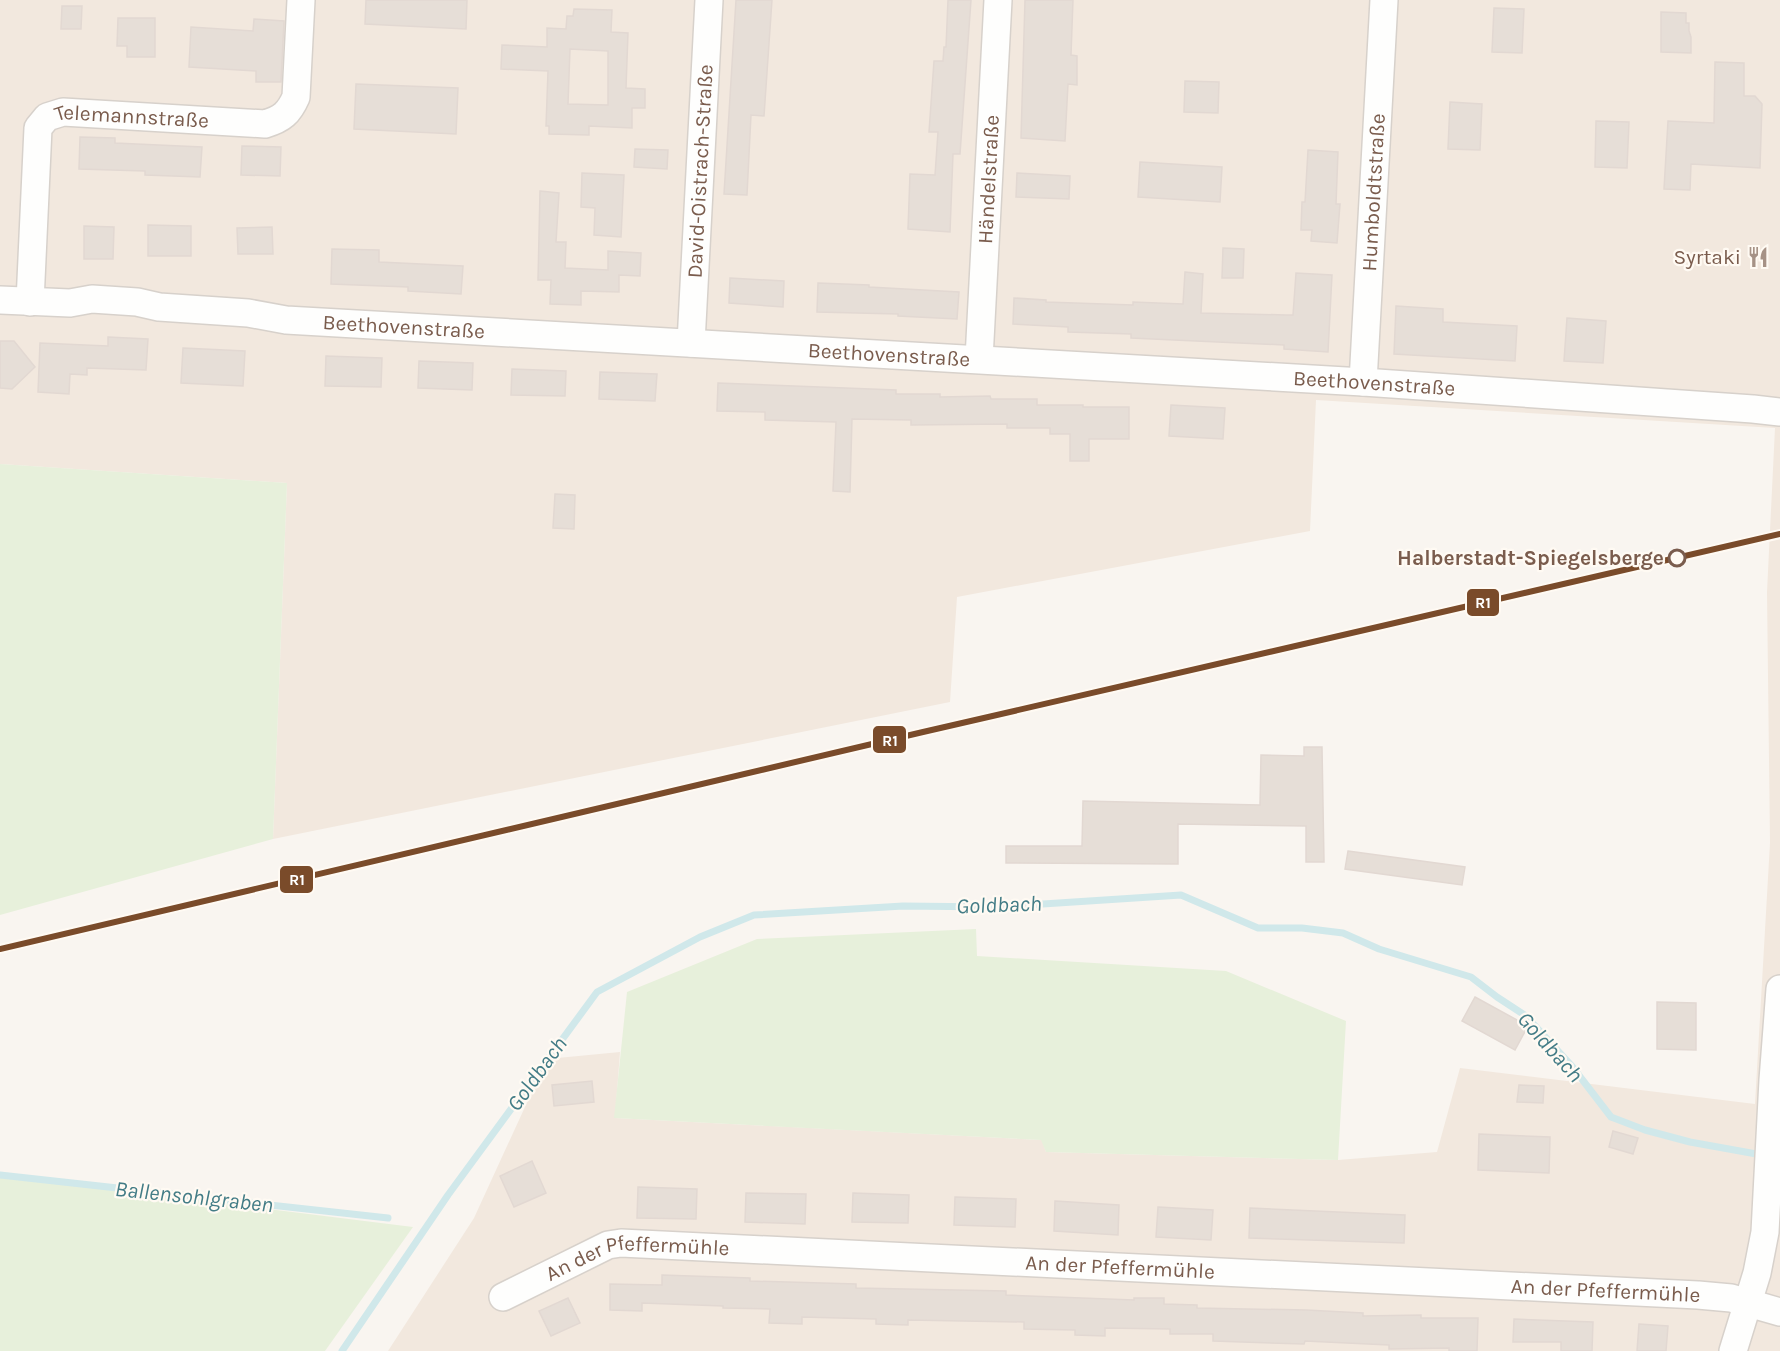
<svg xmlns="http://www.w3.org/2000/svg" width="1780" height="1351" font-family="Karla,sans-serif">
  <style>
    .residential { fill: #f2e8de }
    .green { fill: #e7f0db }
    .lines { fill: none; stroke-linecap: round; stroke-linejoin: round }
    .stream { stroke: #d0e8ea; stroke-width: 7 }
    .building { fill: #e6ded7; stroke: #e2d8d2; stroke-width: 1.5; fill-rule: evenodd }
    .street-casing { stroke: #d7d1cb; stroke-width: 30 }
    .street { stroke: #fefefd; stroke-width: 27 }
    .rail-1-casing { stroke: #fffaf3; stroke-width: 10 }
    .rail-1 { stroke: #7a4b2a; stroke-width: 6 }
    .stop-dot { fill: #fffaf3; stroke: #7a5c4d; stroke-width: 3 }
    .labels { text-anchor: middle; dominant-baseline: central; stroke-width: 4.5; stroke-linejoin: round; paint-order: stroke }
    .street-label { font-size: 21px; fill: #7a5c4d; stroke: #fffaf3 }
    .poi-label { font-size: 21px; fill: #7a5c4d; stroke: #fffaf3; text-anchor: end }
    .stop-label { font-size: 21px; font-weight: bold; fill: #7a5c4d; stroke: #fffaf3; text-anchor: end }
    .water-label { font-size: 22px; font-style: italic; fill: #437c86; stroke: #fffaf3 }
    .line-badge { stroke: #fffaf3; stroke-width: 2 }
    .badge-label { font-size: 16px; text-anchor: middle; font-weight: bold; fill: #fff }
  </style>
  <rect width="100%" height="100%" fill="#f9f5f0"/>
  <!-- residential -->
  <path class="residential" d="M0,0H1780V1351H388L474,1218L547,1059L620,1052L615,1118L1042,1140L1046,1152L1338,1160L1437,1152L1460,1068L1755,1104L1770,843L1767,592L1775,428L1316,400L1310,531L957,597L950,702L273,839L287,483L0,464Z"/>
  <!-- green -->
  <g class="green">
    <path d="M0,464L287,483L273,839L0,915Z"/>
    <path d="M976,929L977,956L1226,971L1346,1021L1338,1160L1046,1152L1041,1140L614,1118L627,992L757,939Z"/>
    <path d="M0,1176L413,1227L325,1351H0Z"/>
  </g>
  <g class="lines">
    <!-- stream -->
    <g class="stream">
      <path d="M0,1175L388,1218"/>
      <path d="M342,1351L448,1195L597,992L700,937L754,915L903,906L995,907L1181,895L1258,928H1302L1343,933L1379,949L1471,977L1497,997L1526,1016L1571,1065L1611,1117L1645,1130L1690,1142L1762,1155"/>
    </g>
  </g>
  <!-- building -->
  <g class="building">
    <path d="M366,0H467L466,29L365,24Z"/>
    <path d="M736,0H772L764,116L751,115L747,195L724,194Z"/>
    <path d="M948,0H971L960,154H953L950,232L908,229L910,174L935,175L938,132H929L934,61H943L944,47H946Z"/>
    <path d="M1025,0H1073L1071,55L1077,56V85L1068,84L1065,141L1021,138Z"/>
    <path d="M62,6H82L81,29H61Z"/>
    <path d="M1494,8L1524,9L1522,53L1492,52Z"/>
    <path d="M574,9L612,10L611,32L628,33L626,88L645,89V108H632V128L589,126V135L549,134V126H546L548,71L501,69L502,45L547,47V28L566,29L567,16H573ZM570,49L608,51V105L568,104Z"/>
    <path d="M1661,12L1686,13V23H1689V31L1691,37V53L1661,52Z"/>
    <path d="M118,18H155V57H127V46H117Z"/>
    <path d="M254,19L284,21L281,82H256V71L189,67L191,27L253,31Z"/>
    <path d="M1715,62L1744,63V96H1755L1762,104L1760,168L1691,164L1690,190L1664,189L1668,121L1714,123Z"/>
    <path d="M1185,81L1219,82L1218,113L1184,112Z"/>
    <path d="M356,84L458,88L456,134L354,129Z"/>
    <path d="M1450,102L1482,104L1480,150L1448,149Z"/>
    <path d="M1596,121L1629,122L1627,168L1595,167Z"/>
    <path d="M80,137L115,138V143L202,147L200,177L145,175V171L79,169Z"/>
    <path d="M242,146L281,147L280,176L241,175Z"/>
    <path d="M635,149L668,150L667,169L634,167Z"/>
    <path d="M1308,150L1338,152L1336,204H1340L1337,243L1311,241L1312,230H1301L1302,202H1305Z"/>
    <path d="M1140,162L1222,167L1220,202L1138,197Z"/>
    <path d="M582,173L624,175L621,237L594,235L595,208L581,207Z"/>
    <path d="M1017,173L1070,176L1069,199L1016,197Z"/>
    <path d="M540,191L559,193L556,242H566L565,268L608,270V251L641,253L640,276L619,275V292L581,291V305L550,304L551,280H538Z"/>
    <path d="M148,225L191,226V256H148Z"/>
    <path d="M84,226L114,227L113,259H84Z"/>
    <path d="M272,227L273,254H238L237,228Z"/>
    <path d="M1223,248L1244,249L1243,278H1222Z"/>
    <path d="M332,249L379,250V262L463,266L461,294L408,291V287L331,284Z"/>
    <path d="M1185,272L1203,274L1201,313L1286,315H1293L1296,273L1332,275L1328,352L1284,349V345L1131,338V334L1068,332V327L1013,324L1014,298L1046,300V302L1133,305V302L1183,304Z"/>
    <path d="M730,278L784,281L783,307L729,303Z"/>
    <path d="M818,283L869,285V287L959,292L957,319L898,316V314L817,312Z"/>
    <path d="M1396,306L1443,309V322L1517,326L1515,361L1394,354Z"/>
    <path d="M1567,318L1606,321L1603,363L1564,361Z"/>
    <path d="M108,337L148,339L146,370L87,368V375L70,374L69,394L38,392L40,343L108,346Z"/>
    <path d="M0,341H14L35,367L12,389L0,388Z"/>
    <path d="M183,348L245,351L243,386L181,383Z"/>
    <path d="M326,356L382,358L381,387L325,386Z"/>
    <path d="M419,361L473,363L472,390L418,388Z"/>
    <path d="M512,369L566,371L565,396L511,395Z"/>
    <path d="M600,372L657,374L655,401L599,399Z"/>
    <path d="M718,383L896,390V394H940V397L990,396L991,399H1037V405H1083V407H1129V439H1089V461H1070V434H1050V428H1007V424L911,425V420L852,419L850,492L833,491L836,422L765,420V412L717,411Z"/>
    <path d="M1171,405L1225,408L1223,439L1169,436Z"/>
    <path d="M555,494L575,495L574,529L553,528Z"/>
    <path d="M1304,747H1322L1324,862H1306V826L1178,824V864L1006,863V846H1082L1083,801L1260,805L1261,755L1304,756Z"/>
    <path d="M1348,851L1465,867L1462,885L1345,869Z"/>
    <path d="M1475,997L1528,1026L1515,1050L1462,1021Z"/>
    <path d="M1657,1002L1696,1003V1050L1657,1049Z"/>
    <path d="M592,1081L594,1102L554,1106L552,1085Z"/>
    <path d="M1519,1085L1544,1086L1543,1103L1517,1102Z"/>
    <path d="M1613,1131L1638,1138L1633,1154L1609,1147Z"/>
    <path d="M1479,1134L1550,1137L1549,1173L1478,1170Z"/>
    <path d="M532,1161L546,1193L514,1207L500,1176Z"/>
    <path d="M638,1187L697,1189L696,1219L637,1218Z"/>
    <path d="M746,1193L806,1194L805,1224L745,1222Z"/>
    <path d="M853,1193L909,1195L908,1223L852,1222Z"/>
    <path d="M955,1197L1016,1199L1015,1227L954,1225Z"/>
    <path d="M1055,1201L1119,1205L1118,1235L1054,1231Z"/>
    <path d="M1158,1207L1213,1210L1211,1240L1156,1237Z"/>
    <path d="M1250,1208L1405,1215L1404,1243L1249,1238Z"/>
    <path d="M662,1275L750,1278V1281L856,1284V1288L1006,1291V1295L1134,1300V1298H1164V1304L1197,1305V1308L1306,1310L1363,1313V1316L1421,1315V1318H1478L1477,1351H1449V1348L1389,1349V1345L1305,1341L1304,1344L1213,1341V1334H1170V1329L1105,1328V1336L1075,1335V1330L1024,1329V1322L908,1320V1325L876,1324V1319L802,1317V1324L769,1323L770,1309L723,1308V1306L642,1303V1311L610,1310V1284L662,1285Z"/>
    <path d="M568,1298L580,1323L551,1336L539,1311Z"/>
    <path d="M1514,1319L1593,1322L1592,1351H1561V1342H1513Z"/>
    <path d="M1639,1324L1668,1326L1666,1351H1637Z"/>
  </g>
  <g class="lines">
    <defs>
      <g id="street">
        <path id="s1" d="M0,300L70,303L92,299L137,302L159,307L248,313L286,320L1363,382L1753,409L1780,412"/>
        <path id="s2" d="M30,302L38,128L47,117L63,112L265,124C282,119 289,113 296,97L301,0"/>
        <path id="s3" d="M691,343L709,0"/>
        <path id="s4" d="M979,359L998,0"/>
        <path id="s5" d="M1363,382L1384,0"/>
        <path id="s6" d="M503,1297L608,1245L621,1243L1698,1295L1731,1298L1780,1312"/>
        <path d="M1733,1351L1757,1273L1765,1232L1773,1080L1780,989"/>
      </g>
    </defs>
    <!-- street casing -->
    <use href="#street" class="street-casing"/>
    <!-- street -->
    <use href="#street" class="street"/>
    <defs>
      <path id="rail-1" d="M0,949L923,732L1780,534"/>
    </defs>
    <!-- rail-1 casing -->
    <use href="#rail-1" class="rail-1-casing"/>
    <!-- rail-1 -->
    <use href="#rail-1" class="rail-1"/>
  </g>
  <!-- icons -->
  <defs>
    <symbol id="restaurant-bare" viewBox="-9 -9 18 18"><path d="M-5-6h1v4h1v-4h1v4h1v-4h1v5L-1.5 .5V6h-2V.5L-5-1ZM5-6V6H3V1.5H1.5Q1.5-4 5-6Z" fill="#a69286" stroke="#fffaf3" stroke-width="2.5" paint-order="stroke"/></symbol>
  </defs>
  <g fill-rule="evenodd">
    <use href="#restaurant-bare" x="1743" y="242" width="30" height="30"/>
  </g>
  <!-- markers -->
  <circle class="stop-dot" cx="1677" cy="558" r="8"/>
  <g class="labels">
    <!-- street labels -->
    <g class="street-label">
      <text stroke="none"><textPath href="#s2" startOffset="274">Telemannstraße</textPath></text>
      <text stroke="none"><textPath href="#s3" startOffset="172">David-Oistrach-Straße</textPath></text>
      <text stroke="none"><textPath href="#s4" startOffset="180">Händelstraße</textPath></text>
      <text stroke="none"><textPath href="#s5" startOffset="190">Humboldtstraße</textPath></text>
      <text stroke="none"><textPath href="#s1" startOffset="406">Beethovenstraße</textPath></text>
      <text stroke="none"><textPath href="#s1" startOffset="892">Beethovenstraße</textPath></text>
      <text stroke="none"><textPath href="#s1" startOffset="1378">Beethovenstraße</textPath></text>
      <text stroke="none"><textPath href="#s6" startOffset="144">An der Pfeffermühle</textPath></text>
      <text stroke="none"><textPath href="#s6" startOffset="630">An der Pfeffermühle</textPath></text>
      <text stroke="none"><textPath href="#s6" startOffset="1116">An der Pfeffermühle</textPath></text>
    </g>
    <!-- poi labels -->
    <g class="poi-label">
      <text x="1741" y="257">Syrtaki</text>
    </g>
    <!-- stop labels -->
    <g class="stop-label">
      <text x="1664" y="558">Halberstadt-Spiegelsberge</text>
    </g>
    <!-- water labels -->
    <g class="water-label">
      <text transform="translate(999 905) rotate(-2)">Goldbach</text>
      <text transform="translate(1550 1047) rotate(48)">Goldbach</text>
      <text transform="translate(537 1074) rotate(-54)">Goldbach</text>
      <text transform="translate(194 1197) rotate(6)">Ballensohlgraben</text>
    </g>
  </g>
  <g class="line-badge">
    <rect x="1466" y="588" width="34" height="29" rx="6" fill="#7a4b2a"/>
    <rect x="872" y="725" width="35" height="29" rx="6" fill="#7a4b2a"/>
    <rect x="279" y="865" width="35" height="29" rx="6" fill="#7a4b2a"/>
  </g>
  <g class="badge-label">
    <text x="1483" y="608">R1</text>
    <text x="890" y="746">R1</text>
    <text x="297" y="885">R1</text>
  </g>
</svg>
